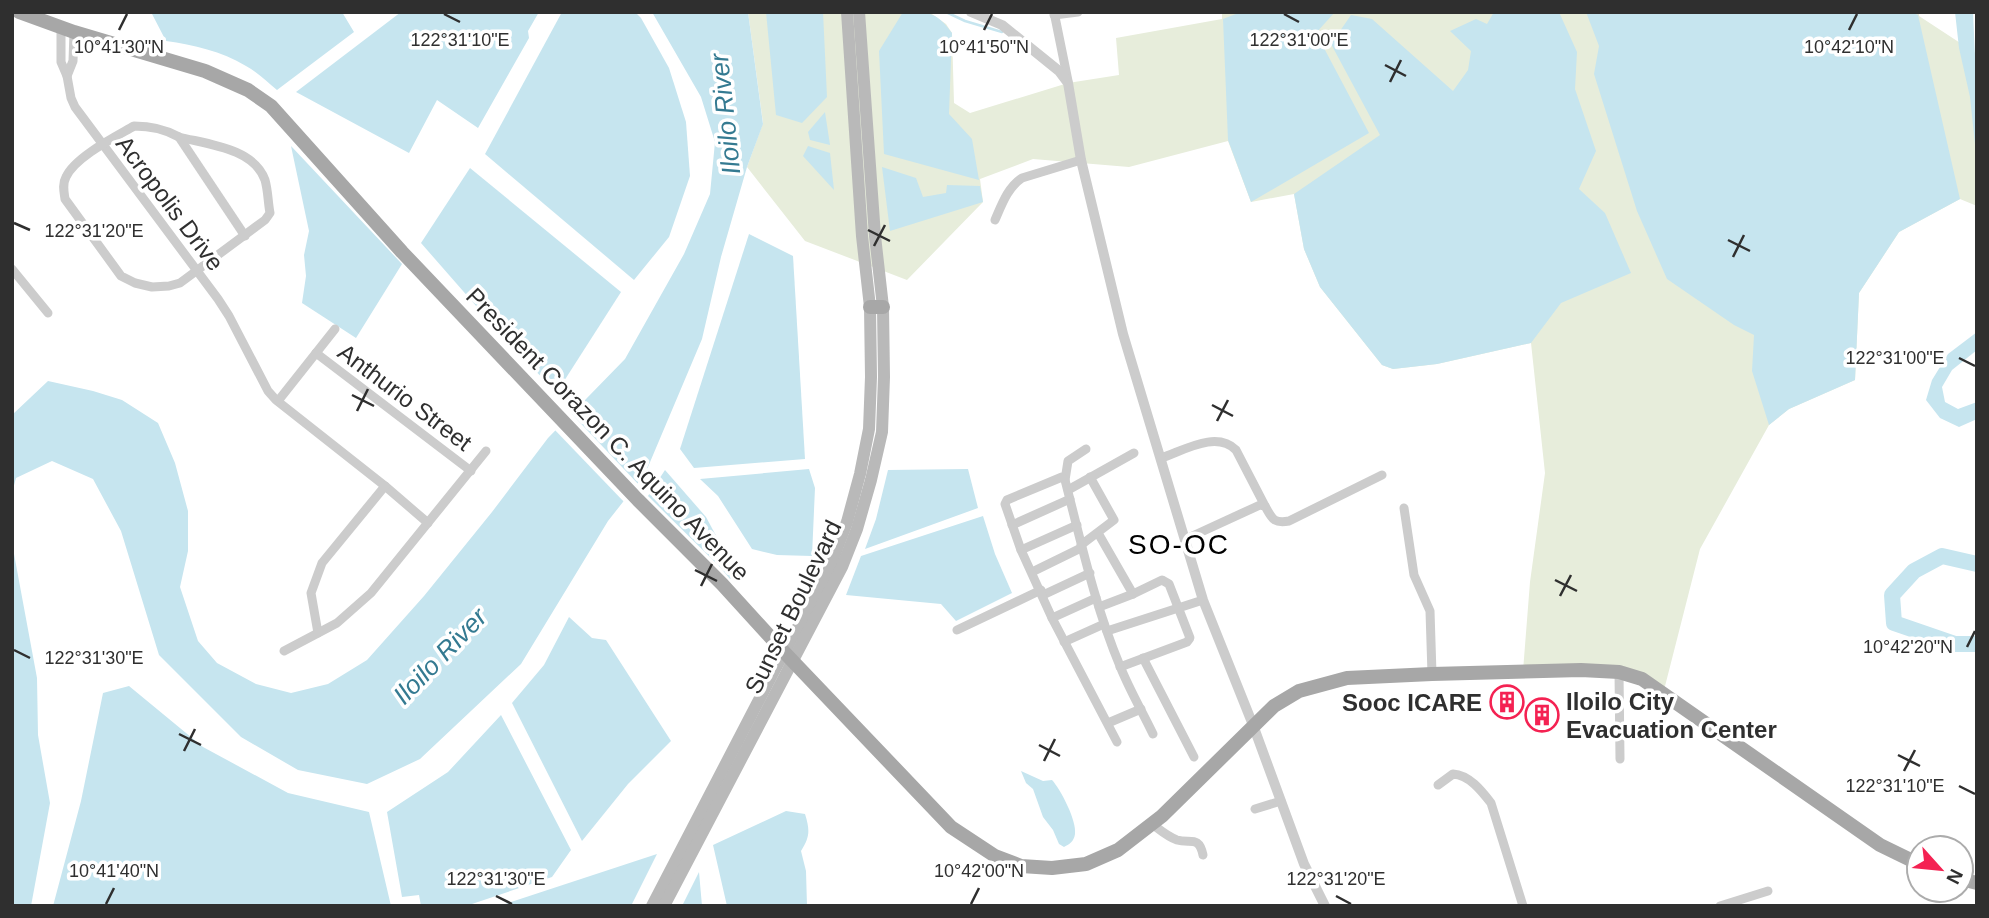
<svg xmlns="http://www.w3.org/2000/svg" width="1989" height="918" font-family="Arial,sans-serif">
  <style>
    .green { fill: #e7eddb }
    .water { fill: #c6e5ef }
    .pier { fill: #fff }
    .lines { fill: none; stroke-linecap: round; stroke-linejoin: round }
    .stream { stroke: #c6e5ef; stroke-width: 2.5 }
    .river { stroke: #c6e5ef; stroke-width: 16 }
    .minor { stroke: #ccc; stroke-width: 9 }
    .tertiary { stroke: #ccc; stroke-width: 10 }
    .secondary { stroke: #b9b9b9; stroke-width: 12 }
    .primary { stroke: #a7a7a7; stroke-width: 14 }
    .ticks { fill: none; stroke: #2f2f2f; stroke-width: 2.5 }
    .labels { text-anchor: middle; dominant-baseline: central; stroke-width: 7; stroke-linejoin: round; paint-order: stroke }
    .street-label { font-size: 24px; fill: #2f2f2f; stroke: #fff }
    .poi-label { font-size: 24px; font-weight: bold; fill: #2f2f2f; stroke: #fff; text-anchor: start }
    .water-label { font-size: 26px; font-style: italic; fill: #347a91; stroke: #fff }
    .quarter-label { font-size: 28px; letter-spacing: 2px; fill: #000; stroke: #fff }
    .ticks-label { font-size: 18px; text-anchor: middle; fill: #2f2f2f; stroke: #fff; stroke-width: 7; stroke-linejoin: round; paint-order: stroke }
  </style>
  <rect width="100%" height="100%" fill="#fff"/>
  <!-- green -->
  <path class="green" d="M748,12H929L946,24L952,33L954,103L970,113L1068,83L1119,75L1116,38L1222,19V12H1919V16L1977,54V206L1960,199L1899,232L1859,293L1855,380L1789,409L1769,425L1700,549L1663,694L1642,679L1523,671L1530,582L1545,473L1531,343L1437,364L1393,369L1382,365L1320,287L1304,249L1294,194L1251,202L1228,141L1129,167L1033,159L980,179L983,202L907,280L805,241L747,167L763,123Z"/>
  <!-- water -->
  <g class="water">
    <path d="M151,12H342L354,32L277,90C267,82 257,72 246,66C221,51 194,45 166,41Z"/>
    <path d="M401,12H539L528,31L529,38L478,128L437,100L409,153L296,92Z"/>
    <path d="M562,12H635L641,18L669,68L686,122L690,176L669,237L634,280L485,154Z"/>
    <path d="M652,12H748L763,124L747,167L721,257L702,339L645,474L608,521L521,664L420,759L367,784L298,770L241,737L159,655L121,531L93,479L52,461L16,478L12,493V415L48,381L93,391L122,400L158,423L175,463L188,511V551L180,587L198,641L217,663L256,684L291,693L328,684L367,660L424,596L492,512L548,438L625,359L684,254L710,194L715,142L701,97Z"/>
    <path d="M766,12H823L827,97L802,123L776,115Z"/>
    <path d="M903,12C928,12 936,11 952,33L949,114L972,139L979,180L884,154L879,51Z"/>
    <path d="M1241,12H1335L1316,33L1369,133L1251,202L1228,140L1223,19Z"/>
    <path d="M1494,12H1559L1577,52L1575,89L1596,151L1579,189L1605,213L1631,273L1561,303L1531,343L1437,364L1393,369L1382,365L1320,287L1304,249L1294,194L1380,135L1331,44L1351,15L1372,19L1453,91L1468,70L1471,51L1450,31L1476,19L1487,24Z"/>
    <path d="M1586,12H1911L1918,15L1960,199L1899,232L1859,293L1855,380L1789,409L1769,425L1752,371L1754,335L1734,325L1667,279L1637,211L1594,74L1599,46Z"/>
    <path d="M1955,12H1973L1975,56L1977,64V163L1970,97L1959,48Z"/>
    <path d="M825,112L830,145L810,140L808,132Z"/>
    <path d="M291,146L402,264L356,338L302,303L306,276L304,255L309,231Z"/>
    <path d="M808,146L830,153L834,190L803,156Z"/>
    <path d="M882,167L916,178L923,197L946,193L947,185L980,186L983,202L890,231Z"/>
    <path d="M470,168L621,292L557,392L519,355L421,243Z"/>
    <path d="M749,234L793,256L805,459L694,468L680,449Z"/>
    <path d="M1977,332V350L1952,370L1942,387L1945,402L1958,409L1977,402V419L1959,427L1940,418L1926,400L1932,380L1948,354Z"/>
    <path d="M809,469L815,488L812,556L777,555L752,549L718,496L700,479Z"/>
    <path d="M968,469L978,508L865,549L876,519L888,470Z"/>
    <path d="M665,470L706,517L736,573L730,579L720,567L648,496Z"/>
    <path d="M983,516L995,554L1012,593L956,621L941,604L846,595L861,556Z"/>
    <path d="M12,543L37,678L38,735L50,803L31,906H12Z"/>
    <path d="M569,617L592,638L606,640L671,741L628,784L582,841L512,703L544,665Z"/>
    <path d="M129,686L203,747L288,793L369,812L391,906H53L81,801L103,693Z"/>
    <path d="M501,715L571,850L552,877L466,906H421L419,895L402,897L387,812L448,772Z"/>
    <path d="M1021,771L1043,781L1052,780C1061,790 1077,821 1075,834C1074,841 1070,844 1064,847L1059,844L1053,830L1043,817L1033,789L1026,783Z"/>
    <path d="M786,811L805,814C810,830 810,837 801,851L806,871L807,906H727L713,845Z"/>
    <path d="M657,854L631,906H499Z"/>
    <path d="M699,872L702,906H682Z"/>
  </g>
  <!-- pier -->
  <path class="pier" d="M569,411L640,486L626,504L553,428Z"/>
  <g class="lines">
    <!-- stream -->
    <path class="stream" d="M946,12L965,21L1002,32"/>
    <!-- river -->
    <path class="river" d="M1977,564L1942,556L1914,571L1892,595L1894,623L1955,644H1977"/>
    <!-- minor -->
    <g class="minor">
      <path d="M1054,12L1068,81"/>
      <path d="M1054,15L1078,12"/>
      <path d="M61,28V62L67,76L71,98L75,107L218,299L229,316L268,391L276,400L385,486L428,523"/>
      <path d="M67,76L73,61L74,32"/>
      <path d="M134,126C150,126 165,129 179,137C206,144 254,148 265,180C268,190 268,203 270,213L265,220L180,283L169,286L152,287L135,283L121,276L65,199C64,192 62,184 66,177C75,157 115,137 134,126Z"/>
      <path d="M179,137L245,236"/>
      <path d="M995,220C1002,204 1008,187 1022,178L1081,160"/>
      <path d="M12,269L48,313"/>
      <path d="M316,353L471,471"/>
      <path d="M278,401L335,329"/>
      <path d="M1161,458C1183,451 1216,430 1236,450L1265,506"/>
      <path d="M1065,480L1068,461L1086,449"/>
      <path d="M1068,490L1134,453"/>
      <path d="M1404,508L1414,575L1430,611L1432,674"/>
      <path d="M1012,525L1070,499"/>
      <path d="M1098,533L1133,594"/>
      <path d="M1186,539L1260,505L1265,506C1272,518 1273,524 1289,521L1382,475"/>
      <path d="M1081,545L1114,520L1090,477"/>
      <path d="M1021,550L1077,525"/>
      <path d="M1032,572L1081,548"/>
      <path d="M1043,595L1090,573"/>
      <path d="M1099,607L1133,594L1162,580L1169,584L1190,638L1187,642L1120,667"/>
      <path d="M1052,618L1096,598"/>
      <path d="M957,630L1041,590"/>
      <path d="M1107,631L1203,600"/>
      <path d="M318,633L311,593L322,563L385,486"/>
      <path d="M1064,642L1104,624"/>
      <path d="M284,651L337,623L371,593L486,451"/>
      <path d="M1143,658L1194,757"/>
      <path d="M1619,672L1620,759"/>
      <path d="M1108,723L1141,709"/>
      <path d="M1117,742L1052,618L1021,550L1005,504L1007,500L1062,477L1065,480C1081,542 1095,606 1120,666C1129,689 1142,711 1153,734"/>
      <path d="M1438,785L1453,774C1469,775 1481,790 1491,803L1523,906"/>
      <path d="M1255,809L1281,801"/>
      <path d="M1152,824C1160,830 1168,837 1177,840C1190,844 1199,835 1203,855"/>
      <path d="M1720,906L1768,891"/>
    </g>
    <!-- tertiary -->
    <path class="tertiary" d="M971,12L1002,25L1059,71L1068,83L1081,160L1123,334L1203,600L1253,725L1304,864L1325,906"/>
    <!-- secondary -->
    <g class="secondary">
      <path d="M652,906L774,671L828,572L847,522L860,474L869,429L871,377L870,307L862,236L847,12"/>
      <path d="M664,906L842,567L857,529L871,480L882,432L884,377L883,307L875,236L859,12"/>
    </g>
    <!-- primary -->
    <g class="primary">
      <path d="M19,12L74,32L205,71L248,90L271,106L402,252L638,500L722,584L784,652L951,827L995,856L1021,866L1052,868L1086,864L1118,850L1162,816L1274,706L1299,691L1347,678L1432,674L1581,670L1619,672L1642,679L1880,845L1919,864"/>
      <path d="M870,307H883"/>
      <path d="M1961,879L1977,883"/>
    </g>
  </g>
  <!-- ticks -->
  <path class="ticks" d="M444,14L460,22M1284,14L1299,22M119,30L127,14M984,30L992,14M1849,30L1857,14M1385,65L1406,76M1390,82L1401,60M14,223L30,230M868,230L890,241M1728,240L1750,251M874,246L885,225M1733,257L1744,235M1959,358L1975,366M352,395L374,406M1212,405L1233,416M357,411L368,389M1217,421L1228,400M695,570L717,581M1555,580L1577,591M701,586L712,564M1560,596L1571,575M1967,647L1975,631M14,650L30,658M179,734L201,745M1039,745L1060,756M184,751L195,729M1898,755L1920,766M1044,761L1055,739M1904,771L1915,750M1959,786L1975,794M496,896L512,904M1336,896L1351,904M106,904L114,888M971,904L979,888"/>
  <!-- icons -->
  <defs>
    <symbol id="building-ring" viewBox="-11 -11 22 22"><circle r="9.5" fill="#fff" stroke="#f42252" stroke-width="1.5"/><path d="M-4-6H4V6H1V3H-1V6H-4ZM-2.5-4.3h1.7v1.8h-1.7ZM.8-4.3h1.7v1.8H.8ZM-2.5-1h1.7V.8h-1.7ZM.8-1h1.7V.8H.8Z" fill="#f42252"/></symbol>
  </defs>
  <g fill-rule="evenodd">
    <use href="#building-ring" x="1488" y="683" width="38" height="38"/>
    <use href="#building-ring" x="1523" y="696" width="38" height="38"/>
  </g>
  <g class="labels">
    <!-- street labels -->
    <g class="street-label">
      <text transform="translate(170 203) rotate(53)">Acropolis Drive</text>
      <text transform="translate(405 397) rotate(37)">Anthurio Street</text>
      <text transform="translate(608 434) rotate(46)">President Corazon C. Aquino Avenue</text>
      <text transform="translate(793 607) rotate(-64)">Sunset Boulevard</text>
    </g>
    <!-- poi labels -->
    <g class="poi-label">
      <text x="1566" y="701">Iloilo City<tspan x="1566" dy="28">Evacuation Center</tspan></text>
      <text x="1482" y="702" text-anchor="end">Sooc ICARE</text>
    </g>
    <!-- water labels -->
    <g class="water-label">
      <text transform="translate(725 114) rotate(-96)">Iloilo River</text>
      <text transform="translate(440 656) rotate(-46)">Iloilo River</text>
    </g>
    <!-- quarter labels -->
    <g class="quarter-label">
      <text x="1179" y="544">SO-OC</text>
    </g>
  </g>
  <g class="ticks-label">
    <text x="460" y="46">122°31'10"E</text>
    <text x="1299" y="46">122°31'00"E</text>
    <text x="119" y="53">10°41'30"N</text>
    <text x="984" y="53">10°41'50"N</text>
    <text x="1849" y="53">10°42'10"N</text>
    <text x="94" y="237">122°31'20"E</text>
    <text x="1895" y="364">122°31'00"E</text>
    <text x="1908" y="653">10°42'20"N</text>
    <text x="94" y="664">122°31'30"E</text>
    <text x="1895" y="792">122°31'10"E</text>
    <text x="114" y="877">10°41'40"N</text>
    <text x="979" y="877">10°42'00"N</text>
    <text x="496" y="885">122°31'30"E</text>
    <text x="1336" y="885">122°31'20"E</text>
  </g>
  <!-- border -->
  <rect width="1989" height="918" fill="none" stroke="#2f2f2f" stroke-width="28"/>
  <!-- north arrow -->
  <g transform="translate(1940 869) rotate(117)"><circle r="33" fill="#ffffff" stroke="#acacac" stroke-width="2"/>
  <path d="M0-5L12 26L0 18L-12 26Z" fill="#f42252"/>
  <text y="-10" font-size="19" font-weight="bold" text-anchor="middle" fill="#2f2f2f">N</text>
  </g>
</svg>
